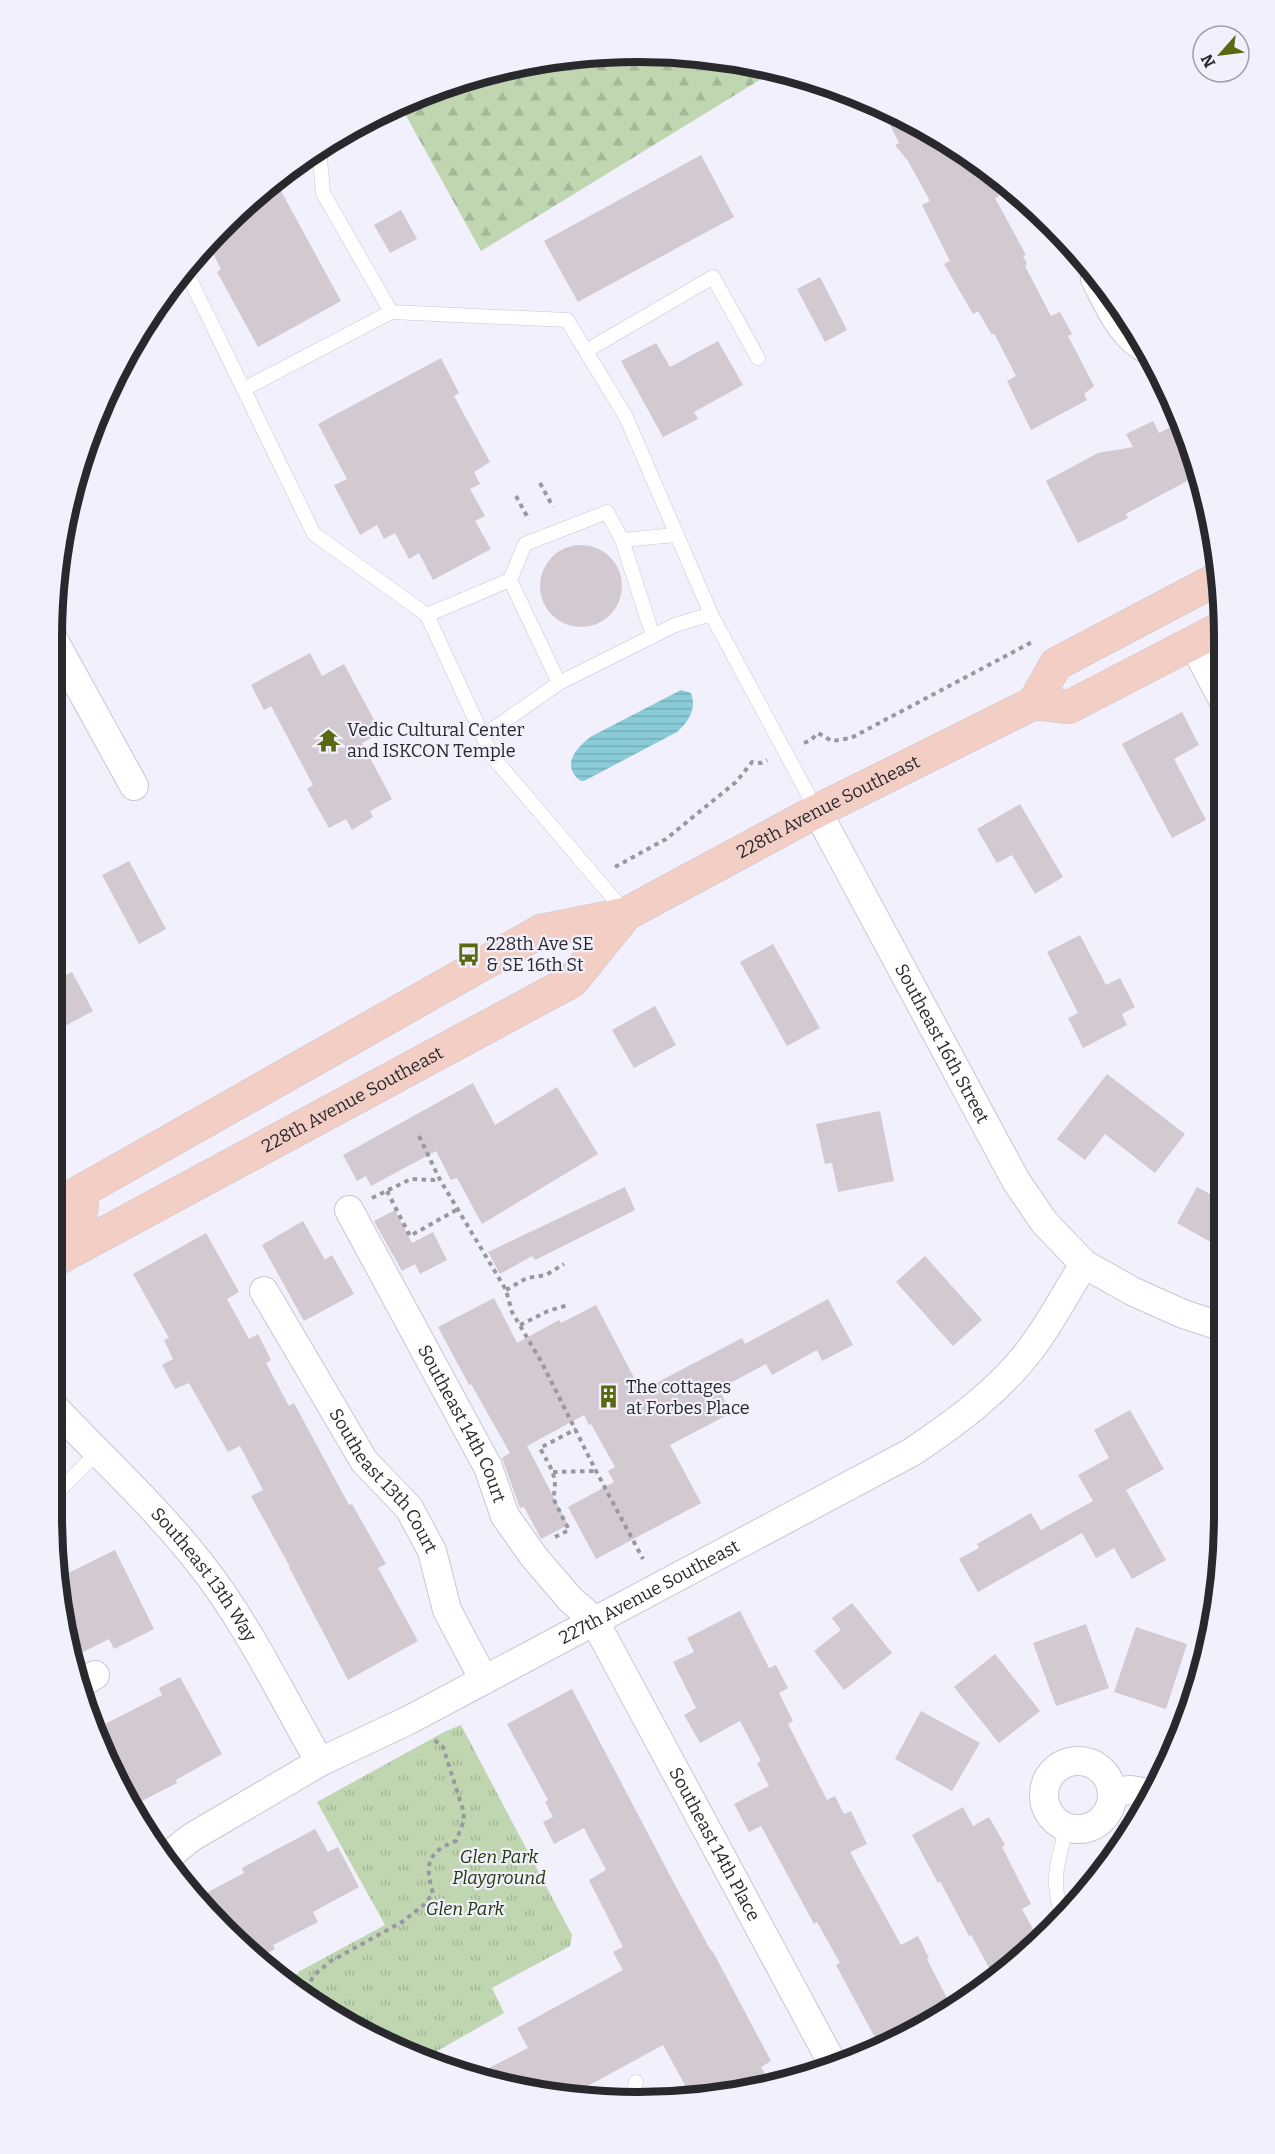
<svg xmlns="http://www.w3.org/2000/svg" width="1275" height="2154" font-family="Bitter,serif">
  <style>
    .grass { fill: url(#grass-tufts) }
    .forest { fill: url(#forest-firs) }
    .water { fill: url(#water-rules) }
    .building { fill: #d2c9d1 }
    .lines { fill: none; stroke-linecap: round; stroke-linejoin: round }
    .lane-casing { stroke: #c8c7d2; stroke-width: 15 }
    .street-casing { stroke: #c8c7d2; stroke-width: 30 }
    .secondary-casing { stroke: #c8c7d2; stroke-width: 34 }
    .path { stroke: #9898a0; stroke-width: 4; stroke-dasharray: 4.5 4.5; stroke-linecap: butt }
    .lane { stroke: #fff; stroke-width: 14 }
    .street { stroke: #fff; stroke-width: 28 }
    .secondary { stroke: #f3cec4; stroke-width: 33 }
    .labels { text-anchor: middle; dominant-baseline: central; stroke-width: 4.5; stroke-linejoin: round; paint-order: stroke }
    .poi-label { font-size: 18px; fill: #29292d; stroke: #f1f0fc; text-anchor: start }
    .street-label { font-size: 18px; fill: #29292d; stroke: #f1f0fc }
    .park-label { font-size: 18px; font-style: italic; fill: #203a0b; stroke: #f1f0fc }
    .rim { fill: none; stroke: #29292d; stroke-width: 8 }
  </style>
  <defs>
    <pattern id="grass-tufts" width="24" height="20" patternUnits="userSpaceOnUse" patternTransform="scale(1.5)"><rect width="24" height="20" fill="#bfd6b1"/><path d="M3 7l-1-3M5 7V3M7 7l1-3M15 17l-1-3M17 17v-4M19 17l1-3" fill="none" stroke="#a4b899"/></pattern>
    <pattern id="forest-firs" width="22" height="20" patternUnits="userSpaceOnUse" patternTransform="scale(1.5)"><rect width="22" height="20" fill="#bfd6b1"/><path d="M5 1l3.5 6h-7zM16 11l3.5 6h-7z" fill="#a4b899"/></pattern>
    <pattern id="water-rules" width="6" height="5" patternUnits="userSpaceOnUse" patternTransform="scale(1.5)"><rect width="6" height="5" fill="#89cbd7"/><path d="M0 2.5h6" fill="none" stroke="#76aeb9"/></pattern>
  </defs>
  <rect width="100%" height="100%" fill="#f1f0fc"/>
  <!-- grass -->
  <path class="grass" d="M461,1725L572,1935L570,1946L492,1988L504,2013L423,2059L378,2043L311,2004L287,1984L300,1971L385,1925L317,1802L446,1731Z"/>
  <!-- forest -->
  <path class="forest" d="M637,51L752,62L776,70L481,251L399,103L413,96L523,62Z"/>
  <!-- water -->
  <path class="water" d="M681,690L691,693C697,709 688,722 677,732L584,781H581C560,766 576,747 592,736Z"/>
  <!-- building -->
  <g class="building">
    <path d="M880,105L963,150L987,169L999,196L995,198L1026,255L1023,256L1027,264L1025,266L1051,316L1060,312L1072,334L1068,336L1094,386L1084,394L1087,400L1031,430L1007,381L1016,376L994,333L992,335L978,311L973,314L944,264L950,261L922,205L930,201L908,161L895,145L899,143Z"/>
    <path d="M701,155L734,217L578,302L544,241Z"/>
    <path d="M275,180L341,301L258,347L217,272L221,269L207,242L223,223Z"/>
    <path d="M401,210L417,239L390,253L374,225Z"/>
    <path d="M820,277L847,330L825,342L797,289Z"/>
    <path d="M718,341L743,385L694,412L698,419L663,437L621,361L656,343L670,367Z"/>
    <path d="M441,358L459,393L454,396L490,462L474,472L480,484L470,489L485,516L475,521L491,549L433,580L419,553L409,559L395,533L384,539L377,525L360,535L334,485L347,479L318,424Z"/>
    <path d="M1153,421L1159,433L1181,422L1193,449L1198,475L1126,514L1128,518L1078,543L1046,481L1098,453L1133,447L1126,434Z"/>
    <circle cx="581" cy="586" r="41"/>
    <path d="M310,653L322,676L344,664L381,733L362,743L392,799L370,811L373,817L352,830L346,819L329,828L307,789L313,785L271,706L264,710L251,685Z"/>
    <path d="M1182,712L1199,745L1174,759L1206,820L1172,838L1122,744Z"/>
    <path d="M1020,804L1063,877L1035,894L1012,855L997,863L977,829Z"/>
    <path d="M129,861L166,929L139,944L102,875Z"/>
    <path d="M1080,935L1106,985L1120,978L1135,1007L1122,1014L1127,1025L1083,1048L1068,1018L1078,1013L1047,952Z"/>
    <path d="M773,944L820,1028L787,1046L740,962Z"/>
    <path d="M72,972L93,1011L54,1032V981Z"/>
    <path d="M655,1006L676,1045L634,1068L612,1030Z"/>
    <path d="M1107,1074L1185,1134L1155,1173L1105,1134L1085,1160L1057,1139Z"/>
    <path d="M473,1083L495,1125L557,1087L598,1154L482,1224L457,1178L451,1180L436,1151L371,1186L366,1176L357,1181L343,1155Z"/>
    <path d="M880,1111L894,1181L838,1192L832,1163L825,1164L816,1124Z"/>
    <path d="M625,1187L635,1210L535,1260L532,1256L500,1274L488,1252Z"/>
    <path d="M1197,1187L1223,1201V1249L1177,1223Z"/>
    <path d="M395,1210L412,1243L433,1232L447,1260L420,1274L415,1264L402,1271L374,1221Z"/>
    <path d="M303,1221L325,1260L332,1255L354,1294L304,1321L262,1245Z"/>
    <path d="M206,1233L239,1292L227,1299L249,1339L258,1334L271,1360L266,1363L289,1406L294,1403L349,1505L352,1504L386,1564L378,1568L418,1641L348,1680L289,1567H290L251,1496L263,1490L240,1446L228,1452L189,1383L175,1389L162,1365L173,1359L164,1340L169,1338L133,1274Z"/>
    <path d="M925,1256L982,1320L953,1346L896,1282Z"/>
    <path d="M494,1298L517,1343L559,1320L561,1323L596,1305L641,1391L742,1338L745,1344L828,1299L853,1345L822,1361L817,1350L772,1375L766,1364L719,1389L731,1413L670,1445L701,1503L596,1559L568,1507L614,1482L608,1471L615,1467L591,1424L589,1425L584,1415L527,1446L568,1525L541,1539L524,1507L520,1508L502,1458L510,1453L471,1384L469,1385L438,1327Z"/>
    <path d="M1130,1410L1164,1469L1126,1490L1166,1560L1132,1579L1114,1548L1096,1558L1082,1533L978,1592L959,1559L979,1548L977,1544L1031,1513L1041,1530L1093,1501L1078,1475L1109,1458L1094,1430Z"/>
    <path d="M115,1550L154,1629L114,1649L109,1639L71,1658L56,1593V1579Z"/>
    <path d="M852,1603L892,1653L844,1690L814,1651L841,1630L832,1618Z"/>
    <path d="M740,1611L769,1668L776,1665L788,1688L779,1693L793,1721L788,1724L827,1800L835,1796L844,1814L851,1811L867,1844L850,1852L901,1945L918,1936L929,1958L927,1959L953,2010L930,2025L880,2047L836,1965L840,1963L817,1922L814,1924L761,1826L749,1832L734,1804L769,1786L757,1763L761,1761L740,1721L700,1743L684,1715L696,1708L673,1662L694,1652L687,1638Z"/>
    <path d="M1086,1624L1109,1688L1056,1706L1033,1643Z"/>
    <path d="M1136,1627L1187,1644L1166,1709L1114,1692Z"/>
    <path d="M995,1654L1040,1711L999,1743L954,1687Z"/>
    <path d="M180,1677L222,1754L176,1780L177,1783L138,1803L136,1801L129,1804L112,1776L93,1730L162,1695L159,1688Z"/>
    <path d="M572,1689L675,1885L711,1951L712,1950L771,2061L761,2067L772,2086L752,2092L692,2098L663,2045L573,2094L485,2083L471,2077L528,2048L517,2028L623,1970L613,1952L623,1947L589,1880L606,1870L584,1828L554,1844L543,1822L553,1817L545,1802L548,1800L507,1724Z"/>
    <path d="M921,1711L980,1743L952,1791L895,1759Z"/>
    <path d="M963,1807L973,1826L989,1817L1005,1845L1002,1847L1031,1904L1022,1909L1039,1940L996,1980L971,1935L969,1936L940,1881L938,1883L912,1835Z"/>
    <path d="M315,1829L328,1852L338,1847L359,1887L313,1912L318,1922L273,1945L275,1949L257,1959L223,1931L195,1899L244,1873L242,1868Z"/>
  </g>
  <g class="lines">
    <defs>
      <g id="lane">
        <path d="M185,269L314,534L427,615L492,756L625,912"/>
        <path d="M391,312L567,320L626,417L711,614L817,811"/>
        <path d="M586,351L713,277L758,358"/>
        <path d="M244,389L391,312L323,193L319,146"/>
        <path d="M622,540L676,535"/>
        <path d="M510,580L525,544L607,512L622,540L653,636"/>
        <path d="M427,615L510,580L559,683"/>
        <path d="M483,736L559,683L675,625L711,614"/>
        <path d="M56,1494L97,1453"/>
        <path d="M1063,1918C1050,1882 1057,1862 1067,1827"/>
        <path d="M631,2102L636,2082"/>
      </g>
      <g id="street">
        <path d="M1095,279C1109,305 1120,336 1148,350"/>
        <path d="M52,637L134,786"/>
        <path d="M1193,643L1223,700"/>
        <path id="s1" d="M817,811L1016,1181L1044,1222L1084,1264L1132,1291L1183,1314L1223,1327"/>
        <path id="s2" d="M349,1210L488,1467L505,1516L534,1557L570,1599L594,1620L835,2068"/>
        <path id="s3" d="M264,1291L364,1461L409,1508L432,1551L447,1610L484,1680"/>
        <path id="s4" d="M55,1408C104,1460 158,1509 202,1566C249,1626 282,1697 320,1762"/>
        <path d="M78,1686L95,1675"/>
        <circle cx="1078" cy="1795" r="34"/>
        <path d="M1112,1792L1131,1790L1149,1793"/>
        <path id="s5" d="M163,1860L192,1837L320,1762L409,1720L912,1452C955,1423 998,1392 1030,1350C1050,1324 1066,1293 1084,1264"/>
      </g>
      <g id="secondary">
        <path d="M1034,703L1069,707L1223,627"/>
        <path id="s6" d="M55,1206L541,931L626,914L817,811L1034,703L1056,664L1219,578"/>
        <path d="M55,1233C82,1218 81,1221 83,1190"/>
        <path id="s7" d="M55,1260L572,981L626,914"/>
      </g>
    </defs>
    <!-- lane casing -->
    <use href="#lane" class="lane-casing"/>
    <!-- street casing -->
    <use href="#street" class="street-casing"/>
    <!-- secondary casing -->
    <use href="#secondary" class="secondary-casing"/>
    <!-- path -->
    <g class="path">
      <path d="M540,483L553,507"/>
      <path d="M516,496L529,520"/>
      <path d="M804,743L811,740L818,733L832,741L851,738L1034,641"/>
      <path d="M615,867L666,839L736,782L752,762L761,763L767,760"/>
      <path d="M419,1136L439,1178L506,1290L512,1312L542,1363L595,1469L643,1559"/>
      <path d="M387,1191L410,1236L458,1209"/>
      <path d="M372,1198L411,1179L434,1180L439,1178"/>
      <path d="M506,1290L527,1278L546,1275L564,1264"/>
      <path d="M520,1325L548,1311L568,1305"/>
      <path d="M553,1472L596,1471"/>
      <path d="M555,1537L569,1530L553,1498C559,1477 550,1467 540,1448L576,1429"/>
      <path d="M302,1997L314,1975L331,1961L402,1922L425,1904L433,1893C425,1866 426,1852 456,1841L463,1823L464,1813L443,1747L433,1739"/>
    </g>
    <!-- lane -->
    <use href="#lane" class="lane"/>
    <!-- street -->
    <use href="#street" class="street"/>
    <!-- secondary -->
    <use href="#secondary" class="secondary"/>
  </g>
  <!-- icons -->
  <defs>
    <symbol id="temple-bare" viewBox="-9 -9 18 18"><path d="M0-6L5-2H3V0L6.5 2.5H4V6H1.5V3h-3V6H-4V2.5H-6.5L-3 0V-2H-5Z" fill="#596912" stroke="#f1f0fc" stroke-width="2.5" paint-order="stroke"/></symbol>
    <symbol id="bus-bare" viewBox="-9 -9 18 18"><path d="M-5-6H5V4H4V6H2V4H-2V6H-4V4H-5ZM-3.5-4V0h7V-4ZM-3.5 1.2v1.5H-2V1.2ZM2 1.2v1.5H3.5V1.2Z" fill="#596912" stroke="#f1f0fc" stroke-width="2.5" paint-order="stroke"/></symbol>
    <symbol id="building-bare" viewBox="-9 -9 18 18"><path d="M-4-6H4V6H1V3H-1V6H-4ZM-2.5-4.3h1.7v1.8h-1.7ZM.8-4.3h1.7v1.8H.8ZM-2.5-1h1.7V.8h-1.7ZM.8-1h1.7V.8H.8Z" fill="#596912" stroke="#f1f0fc" stroke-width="2.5" paint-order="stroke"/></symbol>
  </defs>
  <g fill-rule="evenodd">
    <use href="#temple-bare" x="312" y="724" width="33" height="33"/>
    <use href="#bus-bare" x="452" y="938" width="33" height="33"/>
    <use href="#building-bare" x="592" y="1380" width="33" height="33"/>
  </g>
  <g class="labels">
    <!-- poi labels -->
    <g class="poi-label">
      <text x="347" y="730">Vedic Cultural Center<tspan x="347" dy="21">and ISKCON Temple</tspan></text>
      <text x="486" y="944">228th Ave SE<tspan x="486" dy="21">&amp; SE 16th St</tspan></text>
      <text x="626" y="1387">The cottages<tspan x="626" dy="21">at Forbes Place</tspan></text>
    </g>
    <!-- street labels -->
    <g class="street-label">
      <text stroke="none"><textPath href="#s6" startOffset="874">228th Avenue Southeast</textPath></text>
      <text stroke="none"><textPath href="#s1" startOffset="264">Southeast 16th Street</textPath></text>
      <text stroke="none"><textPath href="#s7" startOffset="338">228th Avenue Southeast</textPath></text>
      <text stroke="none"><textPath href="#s2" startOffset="242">Southeast 14th Court</textPath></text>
      <text stroke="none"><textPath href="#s3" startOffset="225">Southeast 13th Court</textPath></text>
      <text stroke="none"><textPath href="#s4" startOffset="224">Southeast 13th Way</textPath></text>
      <text stroke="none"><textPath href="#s5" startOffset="556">227th Avenue Southeast</textPath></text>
      <text stroke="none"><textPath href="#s2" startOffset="736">Southeast 14th Place</textPath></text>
    </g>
    <!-- park labels -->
    <g class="park-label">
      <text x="499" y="1857">Glen Park<tspan x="499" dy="21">Playground</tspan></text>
      <text x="465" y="1909">Glen Park</text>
    </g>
  </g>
  <!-- crop -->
  <path d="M0 0H1275V2154H0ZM638 62H638A576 576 0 0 1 1214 638V1516A576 576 0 0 1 638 2092H638A576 576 0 0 1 62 1516V638A576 576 0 0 1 638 62Z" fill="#f1f0fc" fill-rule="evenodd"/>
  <path class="rim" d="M638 62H638A576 576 0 0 1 1214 638V1516A576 576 0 0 1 638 2092H638A576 576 0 0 1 62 1516V638A576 576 0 0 1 638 62Z"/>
  <!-- north arrow -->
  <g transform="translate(1221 54) rotate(242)"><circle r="28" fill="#f1f0fc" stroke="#a1a0a9" stroke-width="1.5"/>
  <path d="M0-4.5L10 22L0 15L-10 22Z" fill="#596912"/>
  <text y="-9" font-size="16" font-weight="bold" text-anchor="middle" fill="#29292d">N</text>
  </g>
</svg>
